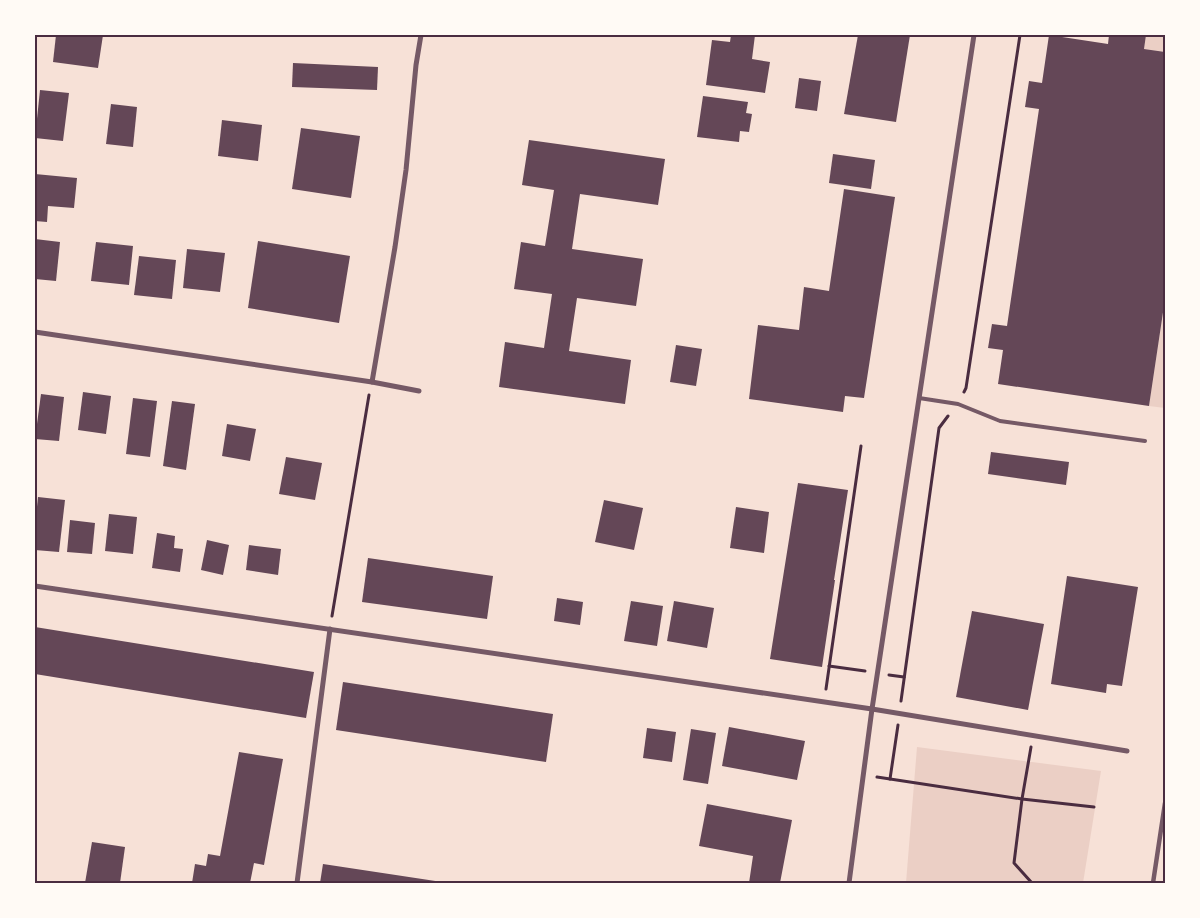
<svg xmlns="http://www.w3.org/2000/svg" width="1200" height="918" font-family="Rubik,sans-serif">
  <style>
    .green { fill: #ebcfc5 }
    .building { fill: #644757 }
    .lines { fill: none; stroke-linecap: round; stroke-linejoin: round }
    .path { stroke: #4a2c40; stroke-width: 3 }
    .service { stroke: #755966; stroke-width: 4 }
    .pedestrian { stroke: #755966; stroke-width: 4.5 }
    .minor { stroke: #755966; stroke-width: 5 }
    .neatline { fill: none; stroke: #4a2c40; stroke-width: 2 }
  </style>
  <rect width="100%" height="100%" fill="#f7e1d7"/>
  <!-- green -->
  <g class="green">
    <path d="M1146,35H1165V52L1144,49Z"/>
    <path d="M1165,299V408L1149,406Z"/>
    <path d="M917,747L1101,771L1083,883H906Z"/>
  </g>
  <!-- building -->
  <g class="building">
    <path d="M56,35H103L98,68L53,62Z"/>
    <path d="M731,35H755L752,59L770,62L765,93L706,85L712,40L730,42Z"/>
    <path d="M858,35H910L896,122L844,114Z"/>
    <path d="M1049,35L1108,44L1109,35H1146L1144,49L1165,52V299L1149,406L998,384L1003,350L988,348L992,324L1007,326L1039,109L1025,107L1029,81L1042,83Z"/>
    <path d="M293,63L378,67L377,90L292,87Z"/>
    <path d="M799,78L821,81L817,111L795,108Z"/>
    <path d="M40,90L69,93L63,141L35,138Z"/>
    <path d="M703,96L748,102L746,113L752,114L749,132L740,131L739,142L697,137Z"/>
    <path d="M111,104L137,107L133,147L106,144Z"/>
    <path d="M222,120L262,125L258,161L218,156Z"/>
    <path d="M301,128L360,136L351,198L292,189Z"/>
    <path d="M529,140L665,159L658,205L580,194L572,249L643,259L636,306L577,298L569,351L631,360L625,404L499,387L505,342L544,348L552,294L514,289L521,242L545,246L554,190L522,185Z"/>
    <path d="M833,154L875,160L871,189L829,183Z"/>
    <path d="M35,174L77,178L74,208L48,206L47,222L35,221Z"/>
    <path d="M844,189L895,197L864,398L845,396L843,412L749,399L758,325L799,330L804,287L829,291Z"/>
    <path d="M35,239L60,242L56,281L35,279Z"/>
    <path d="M258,241L350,256L339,323L248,308Z"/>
    <path d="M96,242L133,246L129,285L91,281Z"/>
    <path d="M187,249L225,253L220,292L183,288Z"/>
    <path d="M139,256L176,260L172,299L134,295Z"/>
    <path d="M676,345L702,349L696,386L670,382Z"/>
    <path d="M83,392L111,396L106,434L78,430Z"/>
    <path d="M41,394L64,397L59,441L35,439Z"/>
    <path d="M133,398L157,401L150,457L126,454Z"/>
    <path d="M172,401L195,404L186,470L163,466Z"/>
    <path d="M227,424L256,429L250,461L222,456Z"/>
    <path d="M991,452L1069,462L1066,485L988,474Z"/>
    <path d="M286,457L322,463L315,500L279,494Z"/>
    <path d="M798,483L848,490L834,580H835L822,667L770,659Z"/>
    <path d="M38,497L65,500L59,552L35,550V526Z"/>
    <path d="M604,500L643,508L634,550L595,542Z"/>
    <path d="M736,507L769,512L764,553L730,548Z"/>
    <path d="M109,514L137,517L133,554L105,551Z"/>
    <path d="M70,520L95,523L92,554L67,552Z"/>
    <path d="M157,533L175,536L174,548L183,549L180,572L152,568Z"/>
    <path d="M207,540L229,545L223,575L201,570Z"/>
    <path d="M249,545L281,549L278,575L246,570Z"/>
    <path d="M368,558L493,576L487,619L362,602Z"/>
    <path d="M1067,576L1138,587L1122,686L1107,684L1106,693L1051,684Z"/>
    <path d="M557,598L583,602L580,625L554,621Z"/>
    <path d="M631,601L663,606L657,646L624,641Z"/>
    <path d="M674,601L714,608L707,648L667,641Z"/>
    <path d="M972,611L1044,624L1028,710L956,697Z"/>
    <path d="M35,627L314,672L306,718L35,674Z"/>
    <path d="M343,682L553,714L546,762L336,730Z"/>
    <path d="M729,727L805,741L797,780L722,766Z"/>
    <path d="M647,728L676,732L672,762L643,758Z"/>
    <path d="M691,729L716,733L708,784L683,780Z"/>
    <path d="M239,752L283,759L264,865L254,863L250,883H192L195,864L206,866L208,854L220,856Z"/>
    <path d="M707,804L792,820L780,883H749L753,856L699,846Z"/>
    <path d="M92,842L125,847L120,883H85Z"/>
    <path d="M323,864L442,882V883H320Z"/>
  </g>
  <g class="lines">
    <!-- path -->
    <g class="path">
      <path d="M964,392L966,388L1020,35"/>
      <path d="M332,616L369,395"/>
      <path d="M829,666L865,671"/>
      <path d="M889,675L904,677"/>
      <path d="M826,689L861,446"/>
      <path d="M901,701L939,428L948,416"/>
      <path d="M1031,747L1022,799L1014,863L1032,883"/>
      <path d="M877,777L1022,799L1094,807"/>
      <path d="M890,779L898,725"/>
    </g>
    <!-- service -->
    <path class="service" d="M919,398L958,404L1000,421L1145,441"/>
    <!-- pedestrian -->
    <path class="pedestrian" d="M1153,883L1165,803"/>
    <!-- minor -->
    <g class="minor">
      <path d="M35,332L372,382L419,391"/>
      <path d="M372,382L395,247L406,170L416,65L421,35"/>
      <path d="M35,586L872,709L1127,751"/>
      <path d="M297,883L330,629"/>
      <path d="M849,883L872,709L974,35"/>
    </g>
  </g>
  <!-- border -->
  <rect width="1200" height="918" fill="none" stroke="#fffaf5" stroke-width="72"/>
  <rect x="36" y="36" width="1128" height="846" class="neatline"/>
</svg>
